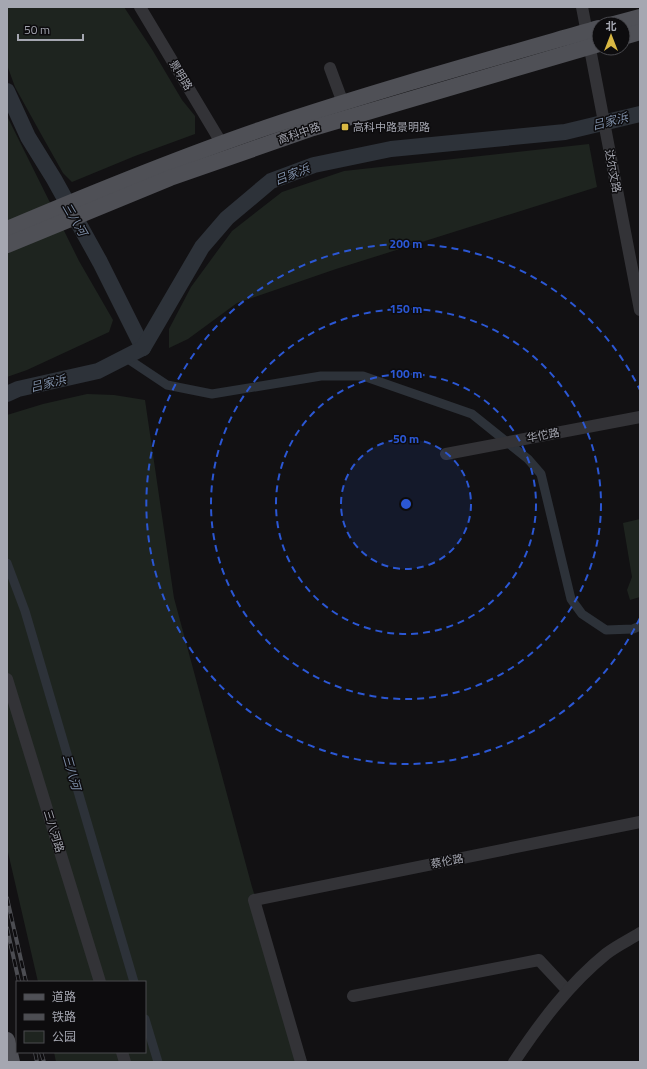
<svg xmlns="http://www.w3.org/2000/svg" width="647" height="1069" font-family="'Titillium Web','Noto Sans SC',sans-serif">
  <style>
    .green { fill: #1e241f }
    .lines { fill: none; stroke-linecap: round; stroke-linejoin: round }
    .canal { stroke: #2d3239; stroke-width: 9 }
    .river { stroke: #2d3239; stroke-width: 16 }
    .minor { stroke: #333337; stroke-width: 12 }
    .major { stroke: #4f5056; stroke-width: 16 }
    .rail-casing { stroke: #4c4d52; stroke-width: 4 }
    .rail { stroke: #0d0c0e; stroke-width: 2.5; stroke-dasharray: 8; stroke-linecap: butt }
    .ring { fill: none; stroke: #2b57d4; stroke-width: 2; stroke-dasharray: 7 5 }
    .poi-dot { fill: #d9b843; stroke: #0d0c0e; stroke-width: 1.5 }
    .labels { text-anchor: middle; dominant-baseline: central; stroke-width: 3; stroke-linejoin: round; paint-order: stroke }
    .street-label { font-size: 11px; fill: #a5a7b1; stroke: #0d0c0e }
    .poi-label { font-size: 11px; fill: #a5a7b1; stroke: #0d0c0e; text-anchor: start }
    .water-label { font-size: 12px; font-style: italic; fill: #7f90a9; stroke: #0d0c0e }
    .centre { fill: #2b57d4; stroke: #0d0c0e; stroke-width: 2 }
    .ring-label { font-size: 12px; text-anchor: middle; font-weight: bold; fill: #2b57d4; stroke: #0d0c0e; stroke-width: 3; stroke-linejoin: round; paint-order: stroke }
  </style>
  <rect width="100%" height="100%" fill="#121113"/>
  <!-- green -->
  <g class="green">
    <path d="M7,7H124L153,51L182,100L195,116V134L135,156L72,182L63,173L41,134L15,87L7,65Z"/>
    <path d="M7,116L79,261L113,320L109,332L27,370L7,377Z"/>
    <path d="M589,144L597,187L336,269L237,303L188,339L169,348V329L191,287L232,231L282,192L344,171Z"/>
    <path d="M87,394L114,395L145,400L174,598L252,887L307,1062H56L54,1052H145V982H38L7,848V415L43,404Z"/>
    <path d="M640,519V597L630,600L627,590L632,577L623,523Z"/>
  </g>
  <g class="lines">
    <!-- canal -->
    <g class="canal">
      <path d="M125,357L167,385L212,394L321,376H363L472,414L528,459L541,474L571,599L582,614L606,630L633,629L640,626"/>
      <path d="M7,563L25,611L134,982"/>
      <path d="M145,1019L158,1062"/>
    </g>
    <!-- river -->
    <g class="river">
      <path d="M7,91L28,137L54,179L100,262L143,348"/>
      <path d="M7,394L18,389L98,371L143,348L202,247L227,218L271,181L314,165L391,149L565,132L640,114"/>
    </g>
    <!-- minor -->
    <g class="minor">
      <path d="M140,7L222,144"/>
      <path d="M582,7L640,310"/>
      <path d="M330,68L343,103"/>
      <path d="M446,454L640,417"/>
      <path d="M7,679L100,982"/>
      <path d="M353,996L539,960L567,990"/>
      <path d="M122,1052L125,1062"/>
      <path d="M301,1062L254,900L640,822"/>
      <path d="M514,1062C540,1023 569,984 606,954C616,946 629,940 640,933"/>
    </g>
    <!-- major -->
    <g class="major">
      <path d="M614,24L640,17"/>
      <path d="M623,37L640,32"/>
      <path d="M7,229C92,193 177,158 265,128C375,91 487,60 599,28"/>
      <path d="M7,245L170,178L313,128L599,44"/>
      <path d="M7,1040L12,1062"/>
    </g>
    <defs>
      <g id="rail">
        <path d="M7,898L26,982"/>
        <path d="M7,928L19,982"/>
        <path d="M35,1052L37,1062"/>
        <path d="M41,1052L44,1062"/>
      </g>
    </defs>
    <!-- rail casing -->
    <use href="#rail" class="rail-casing"/>
    <!-- rail -->
    <use href="#rail" class="rail"/>
  </g>
  <!-- distance rings -->
  <circle cx="406" cy="504" r="65" fill="#2b57d4" fill-opacity=".12"/>
  <g class="ring">
    <circle cx="406" cy="504" r="65"/>
    <circle cx="406" cy="504" r="130"/>
    <circle cx="406" cy="504" r="195"/>
    <path d="M640 618A260 260 0 1 1 640 390"/>
  </g>
  <!-- markers -->
  <rect class="poi-dot" x="341" y="123" width="8" height="8" rx="2"/>
  <g class="labels">
    <!-- street labels -->
    <g class="street-label">
      <text transform="translate(181 75) rotate(59)">景明路</text>
      <text transform="translate(299 133) rotate(-19)">高科中路</text>
      <text transform="translate(613 171) rotate(79)">达尔文路</text>
      <text transform="translate(543 435) rotate(-11)">华佗路</text>
      <text transform="translate(54 831) rotate(73)">三八河路</text>
      <text transform="translate(447 861) rotate(-11)">蔡伦路</text>
    </g>
    <!-- poi labels -->
    <g class="poi-label">
      <text x="353" y="127">高科中路景明路</text>
    </g>
    <!-- water labels -->
    <g class="water-label">
      <text transform="translate(610 121) rotate(-14)">吕家浜</text>
      <text transform="translate(292 174) rotate(-21)">吕家浜</text>
      <text transform="translate(75 219) rotate(60)">三八河</text>
      <text transform="translate(48 383) rotate(-14)">吕家浜</text>
      <text transform="translate(72 772) rotate(74)">三八河</text>
    </g>
  </g>
  <circle cx="406" cy="504" r="6" class="centre"/>
  <g class="ring-label">
    <text x="406" y="248">200 m</text>
    <text x="406" y="313">150 m</text>
    <text x="406" y="378">100 m</text>
    <text x="406" y="443">50 m</text>
  </g>
  <!-- border -->
  <rect width="647" height="1069" fill="none" stroke="#a5a7b1" stroke-width="16"/>
  <!-- legend -->
  <rect x="16" y="981" width="130" height="72" fill="#0d0c0e" stroke="#4a4a4f"/>
  <rect x="24" y="994" width="20" height="6" fill="#4f5056" stroke="#4a4a4f"/>
  <text x="52" y="1001" font-size="12" fill="#a5a7b1">道路</text>
  <rect x="24" y="1014" width="20" height="6" fill="#4c4d52" stroke="#4a4a4f"/>
  <text x="52" y="1021" font-size="12" fill="#a5a7b1">铁路</text>
  <rect x="24" y="1031" width="20" height="12" fill="#1e241f" stroke="#4a4a4f"/>
  <text x="52" y="1041" font-size="12" fill="#a5a7b1">公园</text>
  <!-- north arrow -->
  <g transform="translate(611 36)"><circle r="19" fill="#0d0c0e" stroke="#4a4a4f"/>
  <path d="M0-3L7 15L0 10L-7 15Z" fill="#d9b843"/>
  <text y="-6" font-size="11" font-weight="bold" text-anchor="middle" fill="#a5a7b1">北</text>
  </g>
  <!-- scale -->
  <path d="M18 34v6h65v-6" fill="none" stroke="#a5a7b1" stroke-width="2"/>
  <text x="24" y="34" font-size="12" fill="#a5a7b1" stroke="#0d0c0e" stroke-width="3" paint-order="stroke">50 m</text>
</svg>
